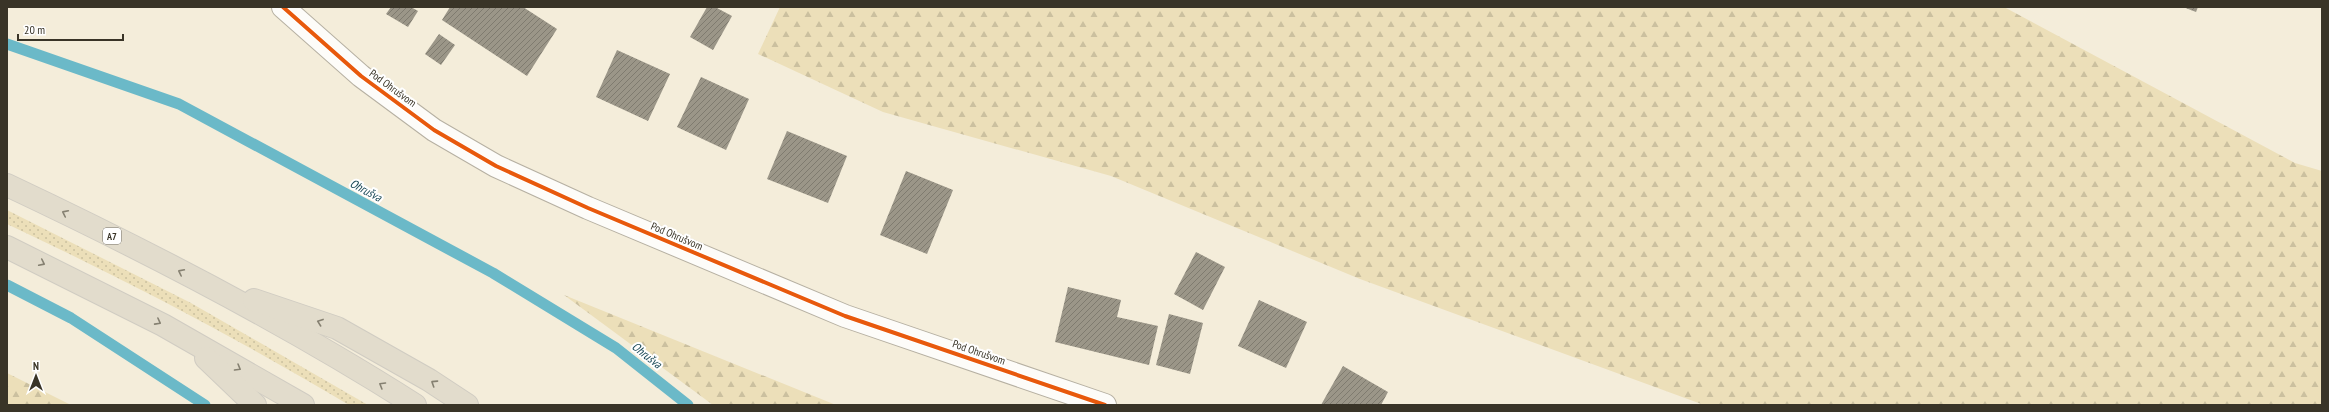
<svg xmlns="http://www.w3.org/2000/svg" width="2329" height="412" font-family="'PT Sans Narrow',sans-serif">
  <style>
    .green { fill: url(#green-dots) }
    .forest { fill: url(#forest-firs) }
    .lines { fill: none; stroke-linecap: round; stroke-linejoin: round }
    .stream { stroke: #6bb9c8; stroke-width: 11 }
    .building { fill: url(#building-hatch) }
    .tertiary-casing { stroke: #b6b0a2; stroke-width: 24 }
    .trunk-casing { stroke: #d0ccc2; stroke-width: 24 }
    .tertiary { stroke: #fdfcf9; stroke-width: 22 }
    .trunk { stroke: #e2dccc; stroke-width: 22 }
    .cycleway-casing { stroke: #fff; stroke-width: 6 }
    .cycleway { stroke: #e8590c; stroke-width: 4 }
    .oneway { stroke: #858071 }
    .labels { text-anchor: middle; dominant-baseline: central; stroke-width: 4; stroke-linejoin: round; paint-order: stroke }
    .shield { fill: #fff; stroke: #747168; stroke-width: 1 }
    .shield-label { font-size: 10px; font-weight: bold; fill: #393427 }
    .street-label { font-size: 11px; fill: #393427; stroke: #fff }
    .water-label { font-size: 12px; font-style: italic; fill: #184755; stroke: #fff }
  </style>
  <defs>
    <pattern id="green-dots" width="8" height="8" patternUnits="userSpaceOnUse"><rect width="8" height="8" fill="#ecdfb9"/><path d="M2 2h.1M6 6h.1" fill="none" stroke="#cbc09f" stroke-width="1.8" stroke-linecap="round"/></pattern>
    <pattern id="forest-firs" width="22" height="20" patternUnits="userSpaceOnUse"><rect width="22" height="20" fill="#ecdfb9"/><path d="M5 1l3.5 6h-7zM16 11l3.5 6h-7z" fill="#cbc09f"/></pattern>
    <pattern id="building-hatch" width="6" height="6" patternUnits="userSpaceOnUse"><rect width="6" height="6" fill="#9b9688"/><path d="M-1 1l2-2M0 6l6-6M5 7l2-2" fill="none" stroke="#7f7b6f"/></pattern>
  </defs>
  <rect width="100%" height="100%" fill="#f4edda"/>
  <!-- green -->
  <path class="green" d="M7,210L191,303L368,405H349C237,338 124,279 7,224Z"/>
  <!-- forest -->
  <g class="forest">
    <path d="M780,7H2004L2295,163L2322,171V405H1704L1360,279L1111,176L883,112L758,54Z"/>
    <path d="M564,295L836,405H713Z"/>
    <path d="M7,373L71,405H7Z"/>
  </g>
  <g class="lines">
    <!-- stream -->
    <g class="stream">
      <path d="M7,44L179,104L493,273L616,348L688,405"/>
      <path d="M7,285L71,318L205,405"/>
    </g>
  </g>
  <!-- building -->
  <g class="building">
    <path d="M391,7H411L418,11L408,27L386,14Z"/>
    <path d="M450,7H523L557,29L527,76L442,20Z"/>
    <path d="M707,7H715L732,16L713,50L690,37Z"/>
    <path d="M2183,7H2198L2196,12Z"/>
    <path d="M439,34L455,45L441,65L425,54Z"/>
    <path d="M617,50L670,74L648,121L596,97Z"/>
    <path d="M701,77L749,99L726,150L677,127Z"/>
    <path d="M787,131L847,156L828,203L767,179Z"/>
    <path d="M906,171L953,190L927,254L880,235Z"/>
    <path d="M1196,252L1225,267L1203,310L1174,294Z"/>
    <path d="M1068,287L1121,300L1117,317L1158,326L1149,365L1055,342Z"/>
    <path d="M1259,300L1307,322L1286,368L1238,346Z"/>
    <path d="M1169,314L1203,323L1190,374L1156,365Z"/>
    <path d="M1343,366L1388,392L1381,405H1321Z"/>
  </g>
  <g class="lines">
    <defs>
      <path id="tertiary" d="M283,7L361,76L434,130L496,166L588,208L845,316L1105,405"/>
      <g id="trunk">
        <path d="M7,185C147,251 285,322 415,405"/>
        <path d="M7,247L163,325L303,405"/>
        <path d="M254,300L337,328L429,380L467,405"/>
        <path d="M206,358L255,405"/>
      </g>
    </defs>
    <!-- tertiary casing -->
    <use href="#tertiary" class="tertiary-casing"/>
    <!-- trunk casing -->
    <use href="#trunk" class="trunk-casing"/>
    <!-- tertiary -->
    <use href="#tertiary" class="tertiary"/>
    <!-- trunk -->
    <use href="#trunk" class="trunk"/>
    <defs>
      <path id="cycleway" d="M283,7L361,76L434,130L496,166L588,208L845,316L1105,405"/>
    </defs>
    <!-- cycleway casing -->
    <use href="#cycleway" class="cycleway-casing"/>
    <!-- cycleway -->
    <use href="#cycleway" class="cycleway"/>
  </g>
  <!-- one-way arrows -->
  <defs><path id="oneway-chevron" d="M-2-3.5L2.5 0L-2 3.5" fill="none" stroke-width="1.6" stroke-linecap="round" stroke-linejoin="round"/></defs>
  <g class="oneway">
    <use href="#oneway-chevron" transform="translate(65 213) rotate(-154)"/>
    <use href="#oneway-chevron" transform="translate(42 263) rotate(26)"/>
    <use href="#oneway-chevron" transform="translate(181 272) rotate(-153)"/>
    <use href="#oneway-chevron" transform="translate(158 322) rotate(28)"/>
    <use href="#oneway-chevron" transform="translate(320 322) rotate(-160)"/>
    <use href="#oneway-chevron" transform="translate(238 368) rotate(30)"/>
    <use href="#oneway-chevron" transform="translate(434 383) rotate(-147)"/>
    <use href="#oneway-chevron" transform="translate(382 385) rotate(-149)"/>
  </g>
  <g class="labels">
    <!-- shield labels -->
    <rect class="shield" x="103" y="228" width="18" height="16" rx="3"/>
    <g class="shield-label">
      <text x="112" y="236">A7</text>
    </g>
    <!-- street labels -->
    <g class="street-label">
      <text transform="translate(393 88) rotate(36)">Pod Ohrušvom</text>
      <text transform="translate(677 236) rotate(23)">Pod Ohrušvom</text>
      <text transform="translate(979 352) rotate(19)">Pod Ohrušvom</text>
    </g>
    <!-- water labels -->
    <g class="water-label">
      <text transform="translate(366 190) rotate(28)">Ohrušva</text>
      <text transform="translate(647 355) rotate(38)">Ohrušva</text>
    </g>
  </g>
  <!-- border -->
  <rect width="2329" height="412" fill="none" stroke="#393427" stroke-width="16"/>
  <!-- north arrow -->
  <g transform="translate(36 376)" stroke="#ffffff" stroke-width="3" paint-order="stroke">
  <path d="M0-3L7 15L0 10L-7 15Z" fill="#393427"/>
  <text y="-6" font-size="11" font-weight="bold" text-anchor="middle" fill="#393427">N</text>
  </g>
  <!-- scale -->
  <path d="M18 34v6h105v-6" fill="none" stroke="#393427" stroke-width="2"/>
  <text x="24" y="34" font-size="12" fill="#393427" stroke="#ffffff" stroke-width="3" paint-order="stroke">20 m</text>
</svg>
